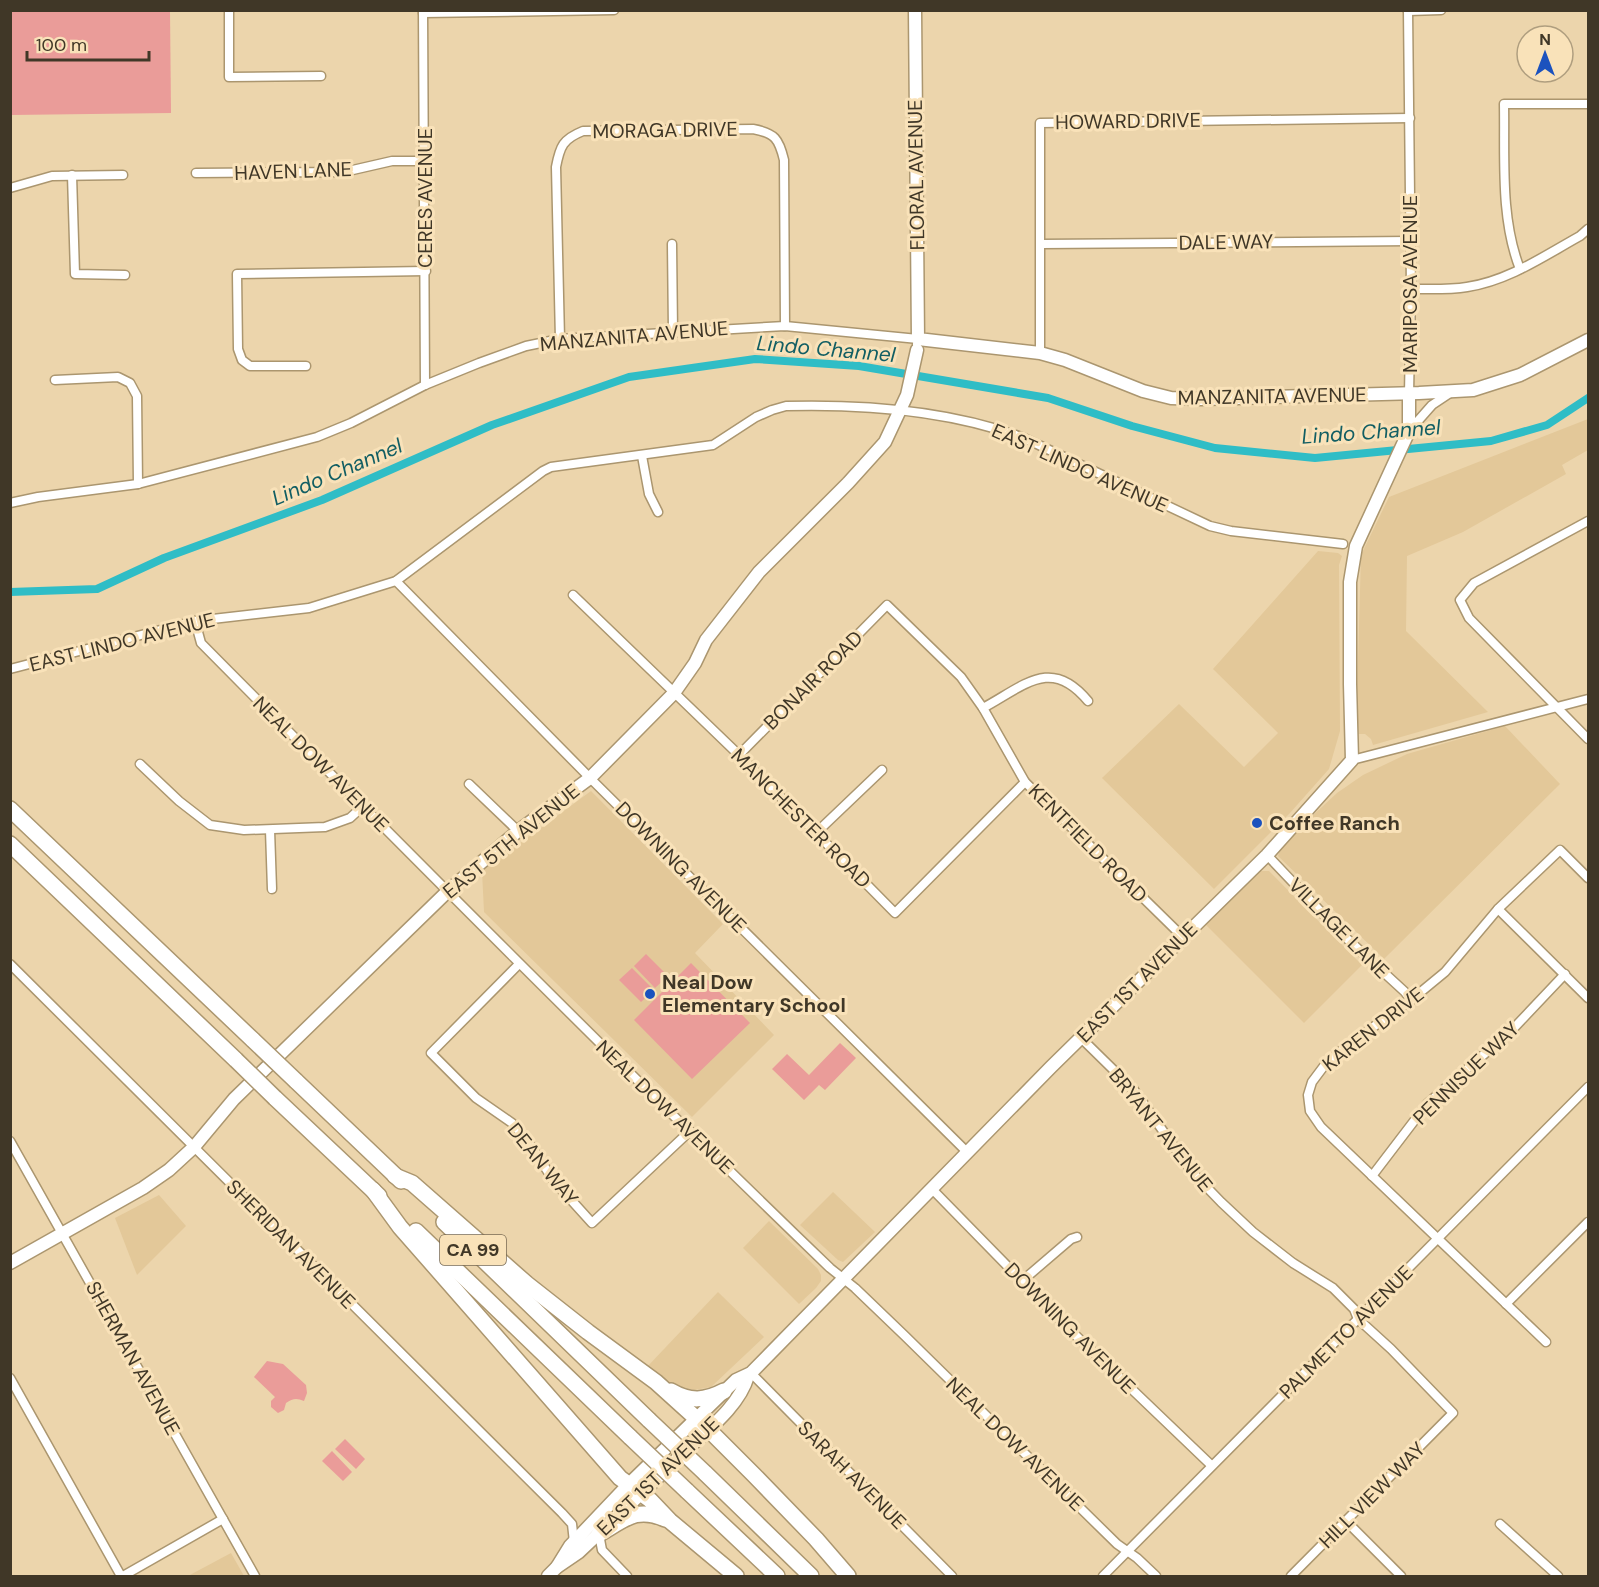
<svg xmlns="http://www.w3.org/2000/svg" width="1599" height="1587" font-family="'DM Sans',sans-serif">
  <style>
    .built { fill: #e3c899 }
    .green { fill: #ea9c99 }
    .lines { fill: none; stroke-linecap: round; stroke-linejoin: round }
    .canal { stroke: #2fbdc6; stroke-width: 8 }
    .street-casing { stroke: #ab966f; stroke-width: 11 }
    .secondary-casing { stroke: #ab966f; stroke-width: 15 }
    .highway-casing { stroke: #ab966f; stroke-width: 18 }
    .street { stroke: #fff; stroke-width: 8 }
    .secondary { stroke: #fff; stroke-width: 12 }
    .highway { stroke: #fff; stroke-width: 15 }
    .highway-bridge-casing { stroke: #ab966f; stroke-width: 18; stroke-linecap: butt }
    .highway-bridge { stroke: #fff; stroke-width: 15 }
    .poi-dot { fill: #1c52be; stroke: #f9e2b9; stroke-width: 2 }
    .labels { text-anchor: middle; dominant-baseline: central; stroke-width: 6; stroke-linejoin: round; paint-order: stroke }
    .shield { fill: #f9e2b9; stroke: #786a53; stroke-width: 1.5 }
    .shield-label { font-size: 18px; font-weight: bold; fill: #403727 }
    .street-label { font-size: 20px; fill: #403727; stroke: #f9e2b9 }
    .poi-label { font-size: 20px; font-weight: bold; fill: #403727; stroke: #f9e2b9; text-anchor: start }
    .water-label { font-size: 21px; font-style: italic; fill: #125e63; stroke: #f9e2b9 }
  </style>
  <rect width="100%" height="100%" fill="#ecd5ac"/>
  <!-- built -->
  <g class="built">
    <path d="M1588,419V450L1562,465L1566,474L1463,532L1407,556L1406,631L1488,712L1373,745L1371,739L1365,734H1356L1361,555L1389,497Z"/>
    <path d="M1318,551L1338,553L1342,556L1339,565L1340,731L1329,769L1290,813L1214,889L1102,778L1179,704L1244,767L1278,733L1213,669Z"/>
    <path d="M1505,726L1560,784L1384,959L1278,856L1282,844L1337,793L1363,775L1407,754Z"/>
    <path d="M591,791L723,924L695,953L774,1035L692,1117L484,912L482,871Z"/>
    <path d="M1259,871H1269L1362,965L1304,1023L1205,924Z"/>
    <path d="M833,1192L875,1232L843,1262L838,1260L800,1225Z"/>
    <path d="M159,1195L186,1226L137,1275L115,1218Z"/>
    <path d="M769,1221L818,1269L821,1275V1281L816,1288L799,1304L743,1248Z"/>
    <path d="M718,1292L764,1337L711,1387L694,1390L672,1384L647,1367Z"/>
    <path d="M231,1553L244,1576H188Z"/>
  </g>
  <!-- green -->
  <g class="green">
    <path d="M10,11H170L171,113L11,115Z"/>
    <path d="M646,954L668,976L655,988L634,966Z"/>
    <path d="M691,963L750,1023L692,1079L634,1020Z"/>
    <path d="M632,968L654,990L641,1002L619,980Z"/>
    <path d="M840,1043L856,1058L825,1090L819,1085L804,1100L772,1069L787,1054L809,1075Z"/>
    <path d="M267,1361L283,1364L306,1385L307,1393L304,1401C297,1398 293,1398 286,1403L284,1410L278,1413L271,1407V1401L275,1397L254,1377Z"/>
    <path d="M345,1439L365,1459L356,1469L335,1449Z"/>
    <path d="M332,1451L352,1472L343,1481L322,1461Z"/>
  </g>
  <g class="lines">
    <!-- canal -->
    <path class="canal" d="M10,592L97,589L164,558L322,500L492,425L629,377L755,359L859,366L1048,398L1132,426L1215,448L1315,458L1491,441L1547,425L1588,398"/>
    <defs>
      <g id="street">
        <path d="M229,10V77L321,76"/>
        <path d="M423,10L425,385"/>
        <path d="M1408,10L1411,289L1409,394"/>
        <path d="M1408,11L1441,10"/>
        <path d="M423,13L614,10"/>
        <path d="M196,173L344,172L392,161H425"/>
        <path d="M72,175L75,274L125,275"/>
        <path d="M10,188L52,176L123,175"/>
        <path d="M672,244L673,331"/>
        <path d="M1041,244L1411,241"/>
        <path d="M1520,269C1500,218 1505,159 1504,104H1588"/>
        <path d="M1411,289C1430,289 1449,290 1467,287C1508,281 1544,256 1580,236L1588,229"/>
        <path d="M560,339L556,167C560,146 563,139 583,131L753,129C775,133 779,139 784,160L785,326"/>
        <path d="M1040,353V123L1410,118"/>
        <path d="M306,366H250L242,360L238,349L237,274L426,271"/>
        <path d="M55,380L118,377L130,383L137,396L138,484"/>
        <path d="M1409,431L1432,405L1450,393"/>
        <path d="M642,456L649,494L658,512"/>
        <path d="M10,503L38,497L138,484L317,437L351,423L425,385L479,363L526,346L560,339L785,326L918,339L917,344"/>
        <path d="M1588,521L1474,583L1460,600L1469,618L1588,739"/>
        <path d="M396,581L590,778L967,1152"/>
        <path d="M573,595L739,755L895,913L1025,782"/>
        <path d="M195,621L201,643C409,853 617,1063 830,1268L855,1288L905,1336L1117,1544L1137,1558L1156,1576"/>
        <path d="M10,669L195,621L309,608L396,581L543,471L551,467L713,445L756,417L772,410L786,406C866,404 949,410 1024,438L1210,526L1231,531L1343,544"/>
        <path d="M983,708C1024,686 1051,656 1088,701"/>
        <path d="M739,755L887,605L961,677L983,708L1025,782L1183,937"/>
        <path d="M1352,760L1588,699"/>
        <path d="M140,764L179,801L210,825L244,830L325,827L350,818L362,807"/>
        <path d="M469,784L518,831"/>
        <path d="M270,830L272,889"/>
        <path d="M817,832L882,770"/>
        <path d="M1267,855L1343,935L1405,992L1411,1000"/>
        <path d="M1498,909L1588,998"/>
        <path d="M10,964L562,1513L572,1524L574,1542"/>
        <path d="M519,964L431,1053L476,1098L512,1123L529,1143L554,1181L592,1223L690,1131"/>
        <path d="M1081,1038L1134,1090L1192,1172L1221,1202L1253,1232L1293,1263L1333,1288L1354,1309L1358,1319L1391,1349L1453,1413L1291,1576"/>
        <path d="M10,1141L255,1576"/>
        <path d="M1372,1176L1427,1104L1512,1030L1565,974"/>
        <path d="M931,1188L1070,1330L1211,1465"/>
        <path d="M1022,1281L1071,1239L1077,1237"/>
        <path d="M1506,1304L1588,1222"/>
        <path d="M1546,1342L1321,1127L1310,1111L1308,1095L1312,1082L1324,1066L1348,1045L1411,1000L1445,972L1498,909L1560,850L1588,878"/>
        <path d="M751,1373L952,1576"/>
        <path d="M10,1378L121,1576"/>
        <path d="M1346,1521L1401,1576"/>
        <path d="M1500,1524L1558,1576"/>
        <path d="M599,1534L602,1550L627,1576"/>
        <path d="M123,1576L223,1519"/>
        <path d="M1103,1576L1588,1087"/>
      </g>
      <g id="secondary">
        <path d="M915,10L918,339L1040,353L1065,360L1143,391L1171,398L1201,399L1419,393L1473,390L1520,375L1588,340"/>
        <path d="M10,1263L143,1188L169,1170L194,1147L234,1099L449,890L518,831L590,778L674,693L695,663L706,640L759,572L848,483L885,442L907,395L917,350"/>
        <path d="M557,1567L570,1546L629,1484L736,1380L751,1373L1051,1067L1267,855L1352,760L1350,684V582L1356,546L1409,431V394"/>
        <path d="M548,1576L557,1567L579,1552C614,1519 649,1487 683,1453C706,1431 739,1407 748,1376"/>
      </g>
      <g id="highway">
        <path d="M10,809L253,1040"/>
        <path d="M10,844L236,1060"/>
        <path d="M296,1081L401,1181"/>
        <path d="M275,1098L379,1196"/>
        <path d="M395,1176L412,1183L527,1284L588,1332L656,1382L708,1429L754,1475L816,1539L848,1576"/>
        <path d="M373,1190L400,1227L620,1478L650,1500L670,1521L736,1576"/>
        <path d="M444,1222L649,1420"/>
        <path d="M416,1231L630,1437"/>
        <path d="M671,1391C690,1402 705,1401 724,1391"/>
        <path d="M705,1473L811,1576"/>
        <path d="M687,1491L777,1576"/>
        <path d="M599,1534C624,1520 636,1506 665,1519"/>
      </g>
    </defs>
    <!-- street casing -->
    <use href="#street" class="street-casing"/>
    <!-- secondary casing -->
    <use href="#secondary" class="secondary-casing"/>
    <!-- highway casing -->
    <use href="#highway" class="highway-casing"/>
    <!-- street -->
    <use href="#street" class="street"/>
    <!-- secondary -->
    <use href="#secondary" class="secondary"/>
    <!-- highway -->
    <use href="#highway" class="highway"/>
    <defs>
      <g id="highway-bridge">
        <path d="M253,1040L296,1081"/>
        <path d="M236,1060L275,1098"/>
        <path d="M649,1420L705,1473"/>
        <path d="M630,1437L687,1491"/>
      </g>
    </defs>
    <!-- highway-bridge casing -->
    <use href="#highway-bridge" class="highway-bridge-casing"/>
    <!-- highway-bridge -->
    <use href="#highway-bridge" class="highway-bridge"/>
  </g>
  <!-- markers -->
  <g class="poi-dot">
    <circle cx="1257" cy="823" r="6"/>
    <circle cx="650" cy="994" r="6"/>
  </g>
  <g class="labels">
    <!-- shield labels -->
    <rect class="shield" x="440" y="1235" width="66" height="30" rx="4.5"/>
    <g class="shield-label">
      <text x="473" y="1250">CA 99</text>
    </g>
    <!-- street labels -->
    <g class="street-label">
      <text transform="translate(1128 121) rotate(-1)">HOWARD DRIVE</text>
      <text transform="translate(665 130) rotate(-1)">MORAGA DRIVE</text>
      <text transform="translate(293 171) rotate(-2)">HAVEN LANE</text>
      <text transform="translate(916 175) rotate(-91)">FLORAL AVENUE</text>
      <text transform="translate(425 198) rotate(-90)">CERES AVENUE</text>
      <text transform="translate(1226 242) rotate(-1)">DALE WAY</text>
      <text transform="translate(1410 284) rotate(-90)">MARIPOSA AVENUE</text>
      <text transform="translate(634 336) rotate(-5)">MANZANITA AVENUE</text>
      <text transform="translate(1272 396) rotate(-1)">MANZANITA AVENUE</text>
      <text transform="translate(1080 468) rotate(24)">EAST LINDO AVENUE</text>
      <text transform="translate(122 642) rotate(-14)">EAST LINDO AVENUE</text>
      <text transform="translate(813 680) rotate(-45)">BONAIR ROAD</text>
      <text transform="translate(321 764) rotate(45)">NEAL DOW AVENUE</text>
      <text transform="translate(801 818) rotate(45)">MANCHESTER ROAD</text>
      <text transform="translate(511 841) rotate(-39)">EAST 5TH AVENUE</text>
      <text transform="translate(1088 843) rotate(45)">KENTFIELD ROAD</text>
      <text transform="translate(681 867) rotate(45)">DOWNING AVENUE</text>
      <text transform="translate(1339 928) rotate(45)">VILLAGE LANE</text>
      <text transform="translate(1137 982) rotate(-45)">EAST 1ST AVENUE</text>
      <text transform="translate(1373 1029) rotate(-38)">KAREN DRIVE</text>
      <text transform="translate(1466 1073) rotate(-44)">PENNISUE WAY</text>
      <text transform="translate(665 1107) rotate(44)">NEAL DOW AVENUE</text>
      <text transform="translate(1161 1130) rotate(51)">BRYANT AVENUE</text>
      <text transform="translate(543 1164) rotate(51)">DEAN WAY</text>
      <text transform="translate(291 1244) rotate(45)">SHERIDAN AVENUE</text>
      <text transform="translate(1070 1328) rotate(45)">DOWNING AVENUE</text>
      <text transform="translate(1346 1332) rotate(-45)">PALMETTO AVENUE</text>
      <text transform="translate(133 1358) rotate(61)">SHERMAN AVENUE</text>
      <text transform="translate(1015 1444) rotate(44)">NEAL DOW AVENUE</text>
      <text transform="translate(852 1475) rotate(45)">SARAH AVENUE</text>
      <text transform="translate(658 1476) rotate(-44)">EAST 1ST AVENUE</text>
      <text transform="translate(1372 1495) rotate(-45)">HILL VIEW WAY</text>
    </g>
    <!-- poi labels -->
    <g class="poi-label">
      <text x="1269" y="823">Coffee Ranch</text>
      <text x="662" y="982">Neal Dow<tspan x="662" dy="23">Elementary School</tspan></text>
    </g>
    <!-- water labels -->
    <g class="water-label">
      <text transform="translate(826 349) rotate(5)">Lindo Channel</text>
      <text transform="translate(1371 432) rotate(-4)">Lindo Channel</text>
      <text transform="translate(337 472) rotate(-23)">Lindo Channel</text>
    </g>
  </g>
  <!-- border -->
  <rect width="1599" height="1587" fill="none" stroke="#403727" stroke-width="24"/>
  <!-- north arrow -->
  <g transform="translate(1545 54)"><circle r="28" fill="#f9e2b9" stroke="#af9e7f" stroke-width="1.5"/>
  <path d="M0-4.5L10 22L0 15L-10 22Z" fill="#1c52be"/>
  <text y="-9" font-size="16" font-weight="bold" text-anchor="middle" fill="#403727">N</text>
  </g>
  <!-- scale -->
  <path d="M27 51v9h122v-9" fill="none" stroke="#403727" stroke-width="3"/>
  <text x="36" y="51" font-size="18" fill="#403727" stroke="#f9e2b9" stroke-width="4.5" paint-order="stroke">100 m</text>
</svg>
